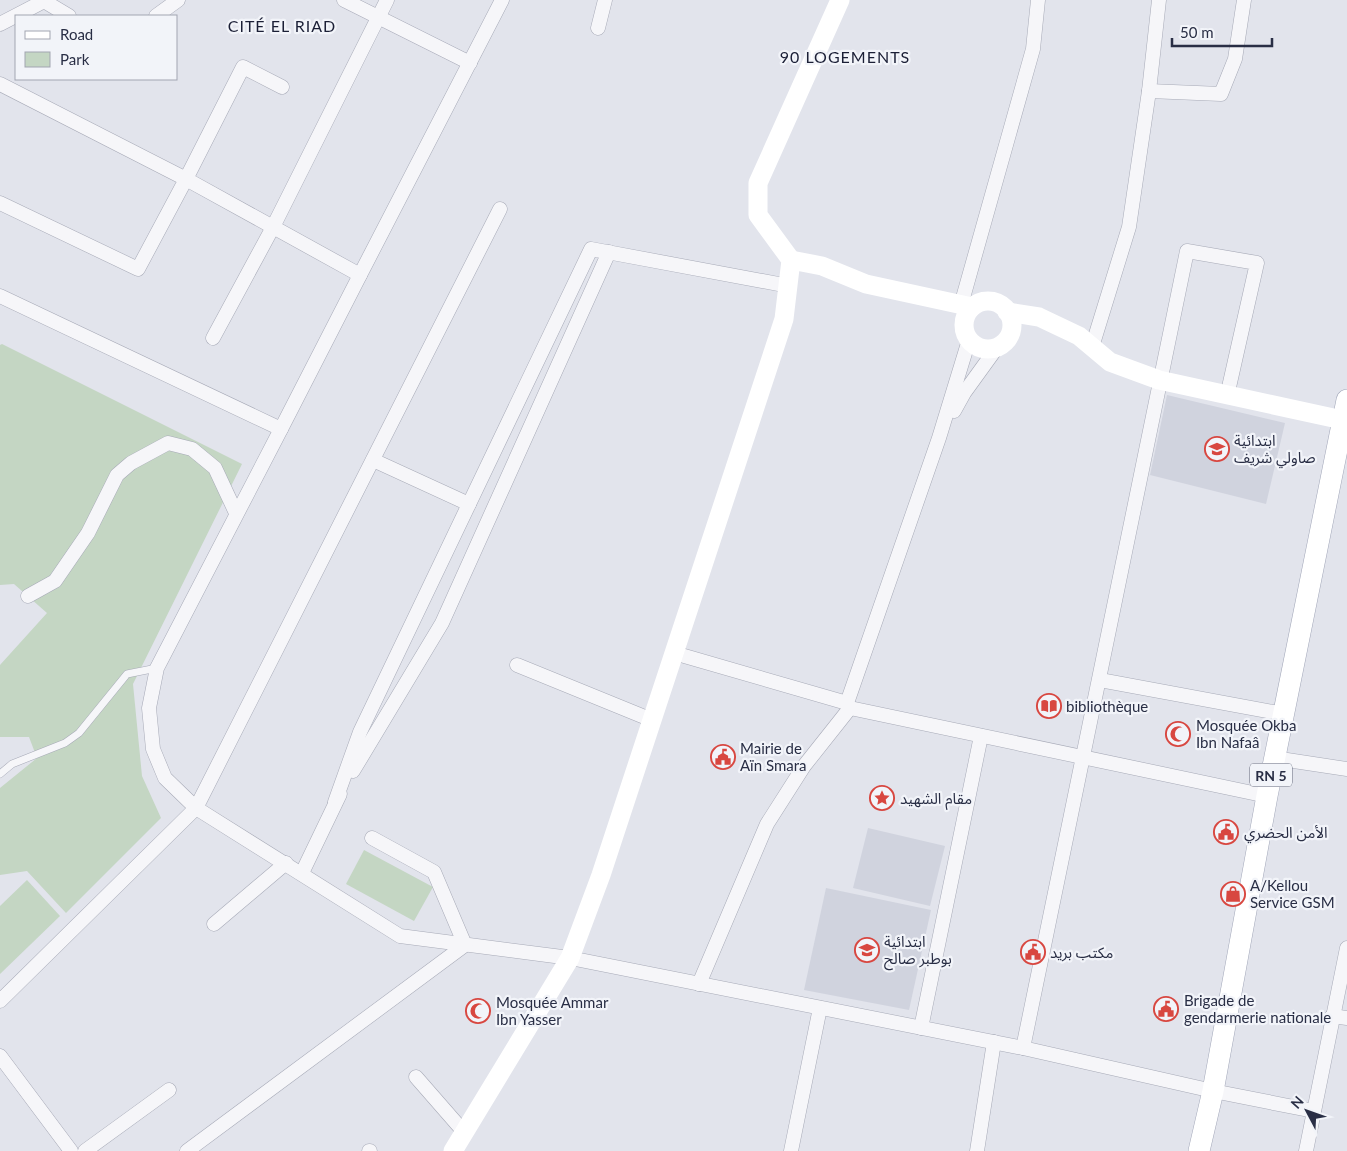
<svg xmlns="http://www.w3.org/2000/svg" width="1347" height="1151" font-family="Lato,'Noto Sans Arabic',sans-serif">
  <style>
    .built { fill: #d0d3de }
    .green { fill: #c4d6c3 }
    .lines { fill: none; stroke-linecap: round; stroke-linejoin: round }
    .lane-casing { stroke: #a7aab7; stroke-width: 8 }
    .street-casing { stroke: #a7aab7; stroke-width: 15 }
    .primary-casing { stroke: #a1a6b8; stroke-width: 22 }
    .lane { stroke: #f6f6f9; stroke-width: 7 }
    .street { stroke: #f6f6f9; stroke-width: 14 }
    .secondary { stroke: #fff; stroke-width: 19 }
    .primary { stroke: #fff; stroke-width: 21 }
    .labels { text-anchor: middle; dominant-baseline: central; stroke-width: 4.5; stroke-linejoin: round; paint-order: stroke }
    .shield { fill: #f2f4f9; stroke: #65697b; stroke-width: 1 }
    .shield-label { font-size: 14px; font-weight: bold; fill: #292e45 }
    .poi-label { font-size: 15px; fill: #292e45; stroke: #f2f4f9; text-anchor: start }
    .neighbourhood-label { font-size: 16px; letter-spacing: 1px; fill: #1b1f36; stroke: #f2f4f9 }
  </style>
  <rect width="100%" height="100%" fill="#e2e4ec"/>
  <!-- built -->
  <g class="built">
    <path d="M1167,395L1285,423L1266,504L1150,475Z"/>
    <path d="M868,828L945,846L930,906L853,888Z"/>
    <path d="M826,888L931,910L909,1010L804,990Z"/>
  </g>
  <!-- green -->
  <g class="green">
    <path d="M2,344L242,464L133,684L142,776L161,818L66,913L27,871L0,875V788L37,758L29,737H0V665L47,613L14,584L0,585V345Z"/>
    <path d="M364,850L433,887L414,921L346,884Z"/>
    <path d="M27,880L60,916L0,974V906Z"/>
  </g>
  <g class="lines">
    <defs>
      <path id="lane" d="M0,774L12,764L65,743L79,733L127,674L157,668"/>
      <g id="street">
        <path d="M344,0L470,63"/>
        <path d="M156,16L178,0"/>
        <path d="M0,24L44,1L69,16"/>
        <path d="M598,28L605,0"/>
        <path d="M0,84L186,179L138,269L0,203"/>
        <path d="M1149,91L1221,94L1235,59L1244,0"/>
        <path d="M360,275L502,0"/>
        <path d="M0,296L281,429L360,275L186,179L243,67L282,87"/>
        <path d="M961,305L1033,49L1038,0"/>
        <path d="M213,338L273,227L387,0"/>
        <path d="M1092,347L1129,227L1149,91L1159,0"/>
        <path d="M954,411L964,393L998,346"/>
        <path d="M281,429L157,668L149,708L153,749L165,778L196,808L400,936L570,958L1023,1048L1213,1091L1314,1111"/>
        <path d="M373,460L469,504"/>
        <path d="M28,596L55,581L88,533L117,475L131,463L168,443L192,449L215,468L236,513"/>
        <path d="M674,653L847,703L850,708L1267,796"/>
        <path d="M517,665L652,720"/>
        <path d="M1100,680L1284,714"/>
        <path d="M847,703L939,438L969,340"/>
        <path d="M1274,758L1347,769"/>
        <path d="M353,771L442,623L609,252"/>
        <path d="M335,802L360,732L591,249L789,286"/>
        <path d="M302,873L340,794"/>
        <path d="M214,924L286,863"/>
        <path d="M699,984L767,824L804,766L850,708"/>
        <path d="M0,1001L196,808L500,209"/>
        <path d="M1332,1016L1347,1018"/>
        <path d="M921,1028L981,736"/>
        <path d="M1023,1048L1187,251L1257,263L1227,396"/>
        <path d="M0,1056L71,1151"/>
        <path d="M416,1077L464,1132"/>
        <path d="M85,1151L169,1090"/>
        <path d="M187,1151L465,945L434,872L372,838"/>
        <path d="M369,1151H370"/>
        <path d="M791,1151L820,1008"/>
        <path d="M977,1151L994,1042"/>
        <path d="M1306,1151L1347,948"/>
      </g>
      <path id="primary" d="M1199,1151L1213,1091L1267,796L1347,400"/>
    </defs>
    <!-- lane casing -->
    <use href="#lane" class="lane-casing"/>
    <!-- street casing -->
    <use href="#street" class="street-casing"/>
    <!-- primary casing -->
    <use href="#primary" class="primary-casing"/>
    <!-- lane -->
    <use href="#lane" class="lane"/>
    <!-- street -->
    <use href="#street" class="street"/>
    <!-- secondary -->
    <g class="secondary">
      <path d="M791,260L822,266L866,284L972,307"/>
      <circle cx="988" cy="325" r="24"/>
      <path d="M1007,312L1039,317L1079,336L1110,362L1159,380L1347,421"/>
      <path d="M453,1151L570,958L601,875L784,319L791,260L758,215V183L840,0"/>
    </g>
    <!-- primary -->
    <use href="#primary" class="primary"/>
  </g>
  <!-- icons -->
  <defs>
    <symbol id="school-ring" viewBox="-11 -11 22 22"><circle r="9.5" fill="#f2f4f9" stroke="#d84740" stroke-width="1.5"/><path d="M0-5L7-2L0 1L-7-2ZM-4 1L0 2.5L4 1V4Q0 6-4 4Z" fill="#d84740"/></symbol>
    <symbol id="library-ring" viewBox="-11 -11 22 22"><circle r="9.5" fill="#f2f4f9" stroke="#d84740" stroke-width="1.5"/><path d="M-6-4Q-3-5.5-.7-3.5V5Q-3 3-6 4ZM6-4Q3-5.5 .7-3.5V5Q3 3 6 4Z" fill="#d84740"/></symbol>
    <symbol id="mosque-ring" viewBox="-11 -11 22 22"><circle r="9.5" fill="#f2f4f9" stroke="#d84740" stroke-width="1.5"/><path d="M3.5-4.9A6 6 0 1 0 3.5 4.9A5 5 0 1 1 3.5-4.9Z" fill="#d84740"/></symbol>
    <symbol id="civic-ring" viewBox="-11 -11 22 22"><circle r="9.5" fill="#f2f4f9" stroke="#d84740" stroke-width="1.5"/><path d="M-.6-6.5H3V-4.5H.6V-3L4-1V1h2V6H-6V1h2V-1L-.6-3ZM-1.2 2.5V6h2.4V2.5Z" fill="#d84740"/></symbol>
    <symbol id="sight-ring" viewBox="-11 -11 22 22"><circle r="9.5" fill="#f2f4f9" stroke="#d84740" stroke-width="1.5"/><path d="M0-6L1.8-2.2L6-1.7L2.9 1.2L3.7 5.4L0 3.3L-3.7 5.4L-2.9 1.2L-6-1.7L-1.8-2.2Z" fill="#d84740"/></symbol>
    <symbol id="shop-ring" viewBox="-11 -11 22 22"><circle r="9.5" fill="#f2f4f9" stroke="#d84740" stroke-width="1.5"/><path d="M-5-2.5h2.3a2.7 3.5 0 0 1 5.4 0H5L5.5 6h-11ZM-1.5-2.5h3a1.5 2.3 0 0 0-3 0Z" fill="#d84740"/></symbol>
  </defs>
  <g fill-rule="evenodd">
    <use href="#school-ring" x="1203" y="435" width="28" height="28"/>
    <use href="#library-ring" x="1035" y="692" width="28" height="28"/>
    <use href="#mosque-ring" x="1164" y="720" width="28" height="28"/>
    <use href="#civic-ring" x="709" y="743" width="28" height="28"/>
    <use href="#sight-ring" x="868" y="784" width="28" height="28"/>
    <use href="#civic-ring" x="1212" y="818" width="28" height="28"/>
    <use href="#shop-ring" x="1219" y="880" width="28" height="28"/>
    <use href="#school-ring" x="853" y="936" width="28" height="28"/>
    <use href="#civic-ring" x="1019" y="938" width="28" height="28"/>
    <use href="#civic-ring" x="1152" y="995" width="28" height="28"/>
    <use href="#mosque-ring" x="464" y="997" width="28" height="28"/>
  </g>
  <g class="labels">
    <!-- shield labels -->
    <rect class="shield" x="1250" y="763.5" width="42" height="23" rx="4"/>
    <g class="shield-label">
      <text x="1271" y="775">RN 5</text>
    </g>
    <!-- poi labels -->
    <g class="poi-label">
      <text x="1234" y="440">ابتدائية<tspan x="1234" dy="17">صاولي شريف</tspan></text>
      <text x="1066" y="706">bibliothèque</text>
      <text x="1196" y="725">Mosquée Okba<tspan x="1196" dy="17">Ibn Nafaâ</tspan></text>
      <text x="740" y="748">Mairie de<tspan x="740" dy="17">Aïn Smara</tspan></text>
      <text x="900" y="798">مقام الشهيد</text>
      <text x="1244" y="832">الأمن الحضري</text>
      <text x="1250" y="885">A/Kellou<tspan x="1250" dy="17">Service GSM</tspan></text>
      <text x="884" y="941">ابتدائية<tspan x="884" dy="17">بوطبر صالح</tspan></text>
      <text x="1050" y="952">مكتب بريد</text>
      <text x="1184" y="1000">Brigade de<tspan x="1184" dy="17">gendarmerie nationale</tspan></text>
      <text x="496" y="1002">Mosquée Ammar<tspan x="496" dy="17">Ibn Yasser</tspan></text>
    </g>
    <!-- neighbourhood labels -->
    <g class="neighbourhood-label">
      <text x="282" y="25">CITÉ EL RIAD</text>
      <text x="845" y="56">90 LOGEMENTS</text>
    </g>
  </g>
  <!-- legend -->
  <rect x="15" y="15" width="162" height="65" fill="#f2f4f9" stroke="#a2a5b1"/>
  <rect x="25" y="31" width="25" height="8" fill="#ffffff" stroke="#a2a5b1"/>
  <text x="60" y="40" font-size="15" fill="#292e45">Road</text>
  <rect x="25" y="52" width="25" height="15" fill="#c4d6c3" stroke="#a2a5b1"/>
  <text x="60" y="65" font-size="15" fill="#292e45">Park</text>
  <!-- north arrow -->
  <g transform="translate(1307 1111) rotate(311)" stroke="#f2f4f9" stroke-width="4" paint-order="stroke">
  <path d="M0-4L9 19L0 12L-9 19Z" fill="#292e45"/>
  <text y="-8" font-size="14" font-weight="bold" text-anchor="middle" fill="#292e45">N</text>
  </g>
  <!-- scale -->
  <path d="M1172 38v8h100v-8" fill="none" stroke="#292e45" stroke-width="2.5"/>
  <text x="1180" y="38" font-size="15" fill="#292e45" stroke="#f2f4f9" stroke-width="4" paint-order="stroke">50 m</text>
</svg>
